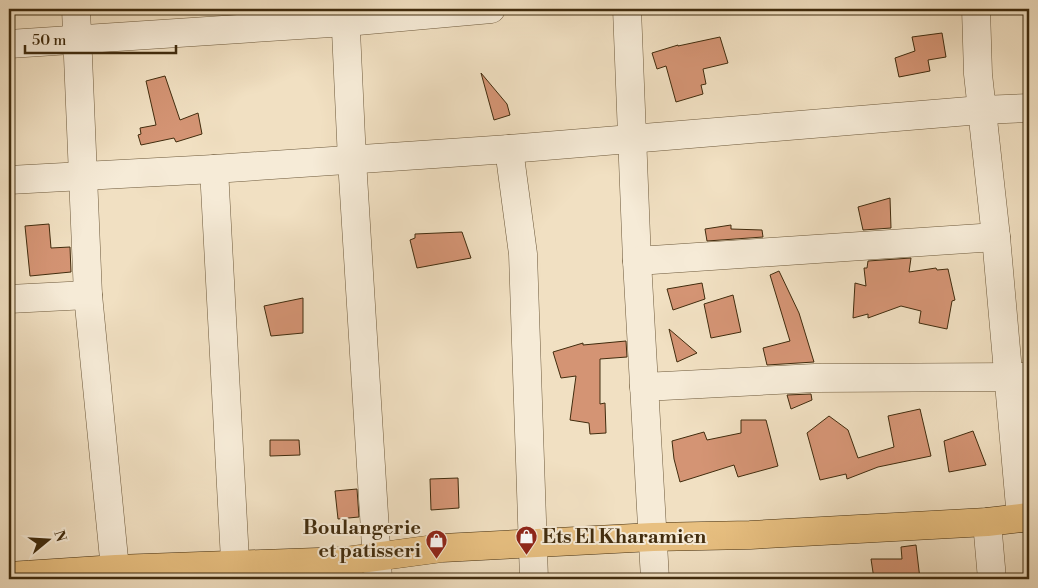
<svg xmlns="http://www.w3.org/2000/svg" width="1038" height="588" font-family="'Libre Bodoni',serif">
  <style>
    .building { fill: #d49474; stroke: #412c0e }
    .lines { fill: none; stroke-linecap: round; stroke-linejoin: round }
    .minor-casing { stroke: #6d593b; stroke-width: 29 }
    .major-casing { stroke: #412c0e; stroke-width: 29 }
    .minor { stroke: #f6ebd7; stroke-width: 28 }
    .major { stroke: #e8c081; stroke-width: 28 }
    .labels { text-anchor: middle; dominant-baseline: central; stroke-width: 4; stroke-linejoin: round; paint-order: stroke }
    .poi-label { font-size: 20px; font-weight: bold; fill: #412c0e; stroke: #f6ebd7; text-anchor: end }
  </style>
  <rect width="100%" height="100%" fill="#f1e0c2"/>
  <filter id="stains"><feTurbulence type="fractalNoise" baseFrequency=".004" numOctaves="4"/><feColorMatrix values="0 0 0 0 .2 0 0 0 0 .09 0 0 0 0 .02 0 0 0 .5 -.17"/></filter>
  <radialGradient id="worn" r=".72"><stop offset=".6" stop-color="#630" stop-opacity="0"/><stop offset="1" stop-color="#630" stop-opacity=".3"/></radialGradient>
  <!-- building -->
  <g class="building">
    <path d="M942,33L946,57L928,60L930,71L899,77L895,58L915,51L912,37Z"/>
    <path d="M720,37L728,63L703,69L706,84L701,85L703,94L676,102L666,66L657,69L652,53L678,45V46Z"/>
    <path d="M481,73L507,104L510,115L494,120Z"/>
    <path d="M165,76L180,120L198,113L202,134L176,142L174,138L141,145L138,135L141,134L140,128L156,125L146,81Z"/>
    <path d="M890,198L891,228L863,230L858,207Z"/>
    <path d="M49,224L51,248L70,247L71,272L30,276L25,226Z"/>
    <path d="M731,225V229L762,230L763,237L707,241L705,229Z"/>
    <path d="M462,232L471,258L417,268L410,240L415,238V234Z"/>
    <path d="M911,258L909,272L936,268L937,270L948,269L955,300L952,301L947,329L919,323L921,311L901,306L868,318V314L853,318L855,283L866,286L864,268H867L868,261Z"/>
    <path d="M779,271L799,313L814,362L767,365L763,348L790,341L770,275Z"/>
    <path d="M702,283L705,299L673,310L667,289Z"/>
    <path d="M733,295L741,332L711,338L704,304Z"/>
    <path d="M303,298V333L271,336L264,306Z"/>
    <path d="M669,329L697,353L677,362Z"/>
    <path d="M626,341L627,357L600,359V404L605,403L606,433L590,434L589,423L570,420L576,376L561,378L553,352L583,343V345Z"/>
    <path d="M811,394L812,400L791,409L787,395Z"/>
    <path d="M920,409L931,456L878,467L847,479L846,474L820,480L807,433L829,416L848,430L858,458L894,447L888,416Z"/>
    <path d="M741,420H766L778,466L738,477L734,465L680,482L674,459L672,441L704,432L707,440L741,433Z"/>
    <path d="M973,431L986,465L949,472L944,441Z"/>
    <path d="M270,440H299L300,455L270,456Z"/>
    <path d="M458,478L459,508L431,510L430,479Z"/>
    <path d="M357,489L359,517L338,519L335,491Z"/>
    <path d="M916,545L920,579H874L871,559H902L901,547Z"/>
  </g>
  <g class="lines">
    <defs>
      <g id="minor">
        <path d="M76,9L88,295L116,579"/>
        <path d="M345,9L352,160L378,579"/>
        <path d="M627,9L637,261L655,579"/>
        <path d="M976,9L978,74L996,237L1021,518"/>
        <path d="M9,44L346,22L491,9"/>
        <path d="M509,149L523,254L534,579"/>
        <path d="M214,169L236,579"/>
        <path d="M9,180L214,169L509,149L981,110L1029,108"/>
        <path d="M637,261L996,237"/>
        <path d="M9,299L88,295"/>
        <path d="M644,387L815,378L1029,377"/>
        <path d="M987,522L992,579"/>
      </g>
      <path id="major" d="M9,576L116,569L345,561L442,548L653,537L750,535L987,522L1029,517"/>
    </defs>
    <!-- minor casing -->
    <use href="#minor" class="minor-casing"/>
    <!-- major casing -->
    <use href="#major" class="major-casing"/>
    <!-- minor -->
    <use href="#minor" class="minor"/>
    <!-- major -->
    <use href="#major" class="major"/>
  </g>
  <!-- icons -->
  <defs>
    <symbol id="shop-pin" viewBox="-11 -11 22 30"><path d="M0 17L-7.5 6A9.5 9.5 0 1 1 7.5 6Z" fill="#8f2418" stroke="#f6ebd7"/><path d="M-5-2.5h2.3a2.7 3.5 0 0 1 5.4 0H5L5.5 6h-11ZM-1.5-2.5h3a1.5 2.3 0 0 0-3 0Z" fill="#fff"/></symbol>
  </defs>
  <g fill-rule="evenodd">
    <use href="#shop-pin" x="514" y="524" width="25" height="34"/>
    <use href="#shop-pin" x="424" y="528" width="25" height="34"/>
  </g>
  <g class="labels">
    <!-- poi labels -->
    <g class="poi-label">
      <text x="421" y="528">Boulangerie<tspan x="421" dy="23">et patisseri</tspan></text>
      <text x="542" y="537" text-anchor="start">Ets El Kharamien</text>
    </g>
  </g>
  <!-- margin -->
  <rect width="1038" height="588" fill="none" stroke="#f1e0c2" stroke-width="30"/>
  <rect x="10" y="10" width="1018" height="568" fill="none" stroke="#412c0e" stroke-width="2.5"/>
  <rect x="15" y="15" width="1008" height="558" fill="none" stroke="#412c0e"/>
  <!-- north arrow -->
  <g transform="translate(48 540) rotate(72)" stroke="#f6ebd7" stroke-width="4" paint-order="stroke">
  <path d="M0-4L9 19L0 12L-9 19Z" fill="#412c0e"/>
  <text y="-8" font-size="14" font-weight="bold" text-anchor="middle" fill="#412c0e">N</text>
  </g>
  <!-- scale -->
  <path d="M25 45v8h151v-8" fill="none" stroke="#412c0e" stroke-width="2.5"/>
  <text x="32" y="45" font-size="15" fill="#412c0e" stroke="#f6ebd7" stroke-width="4" paint-order="stroke">50 m</text>
  <rect width="100%" height="100%" filter="url(#stains)"/>
  <rect width="100%" height="100%" fill="url(#worn)"/>
</svg>
